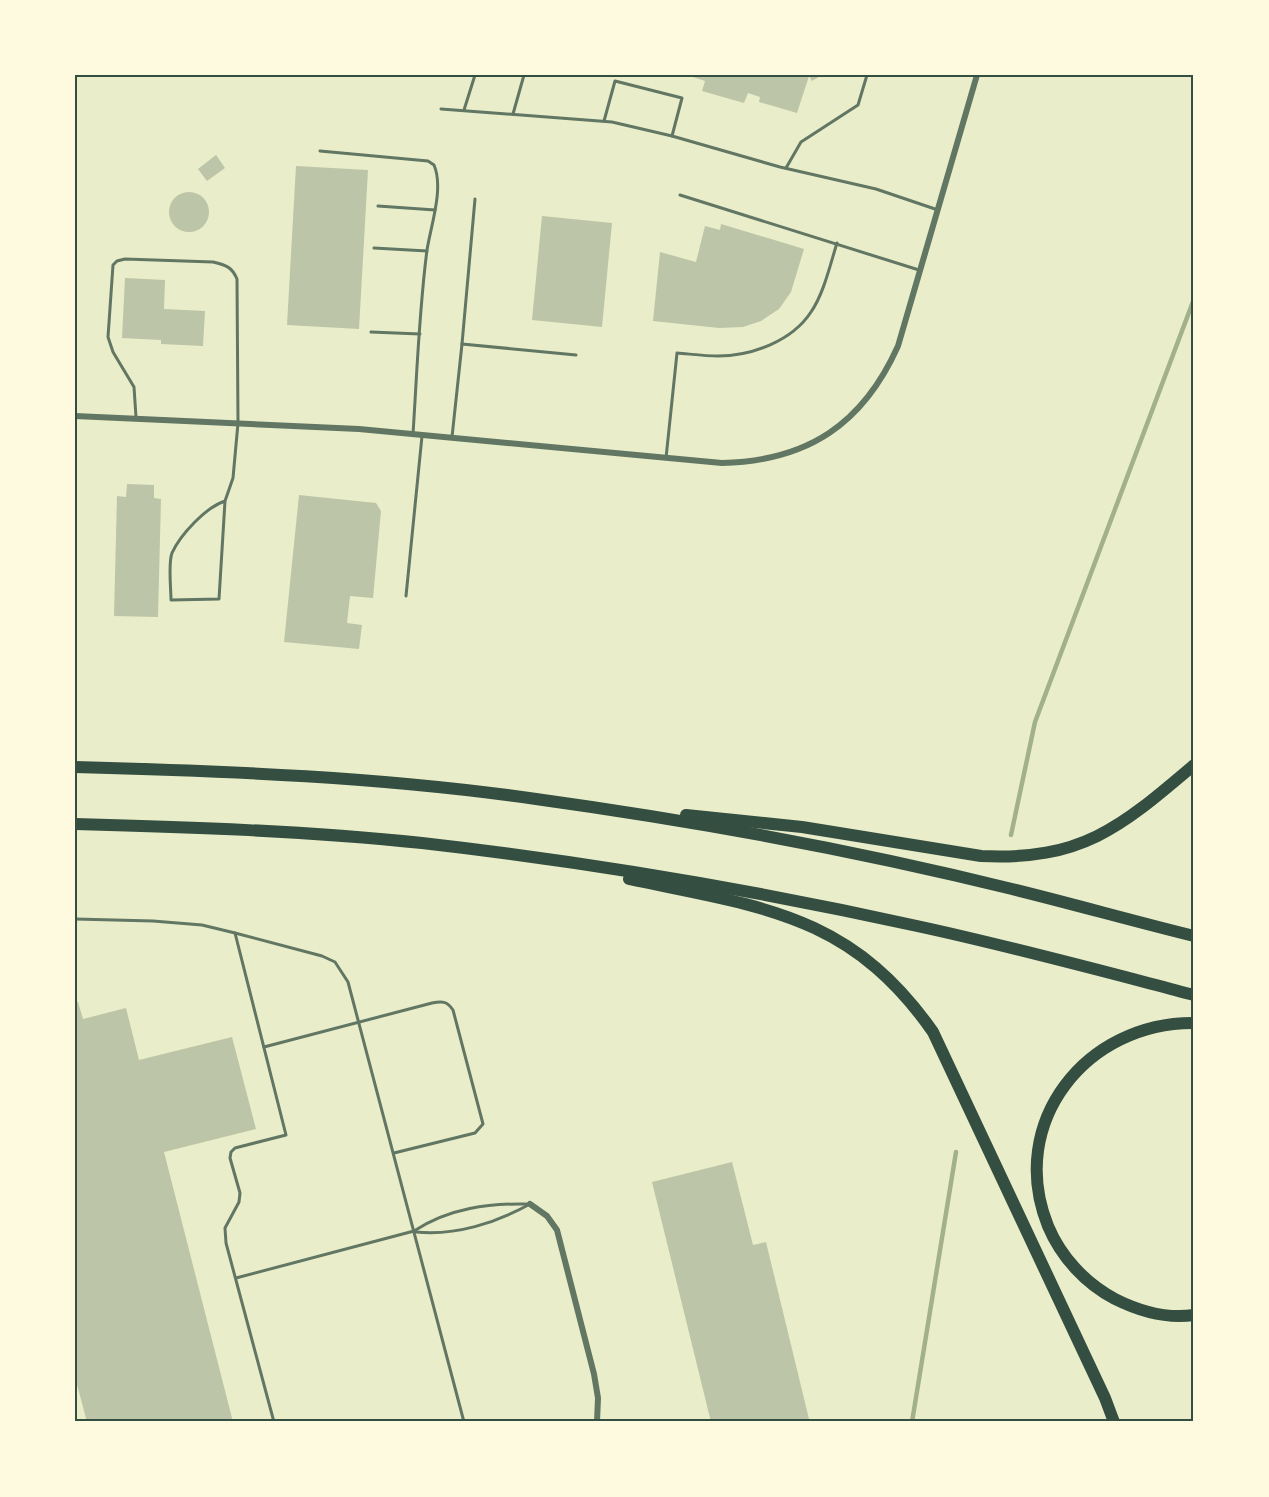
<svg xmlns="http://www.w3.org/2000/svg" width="1269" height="1497" viewBox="0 0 1269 1497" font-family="'Space Grotesk',sans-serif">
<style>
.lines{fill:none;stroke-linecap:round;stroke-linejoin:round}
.stream{stroke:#a3b18a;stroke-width:4.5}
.building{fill:#bcc5a7}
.service{stroke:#617663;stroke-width:3}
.minor{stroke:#617663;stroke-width:6}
.motorway{stroke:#344e41;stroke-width:12}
.neatline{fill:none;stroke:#344e41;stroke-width:2}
</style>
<rect width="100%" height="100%" fill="#e9edc9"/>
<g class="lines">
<g class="stream">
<polyline points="1011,835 1035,722 1194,299"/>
<polyline points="912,1422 956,1152"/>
</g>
</g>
<g class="building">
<polygon points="687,75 822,75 812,81 809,76 797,113 759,102 760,97 748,93 744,103 702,91 705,81"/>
<polygon points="216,155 225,168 207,181 198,169"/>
<polygon points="296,166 368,170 359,329 287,325"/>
<circle cx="189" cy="212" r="20"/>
<polygon points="542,216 612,223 602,327 532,320"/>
<polygon points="721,224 804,249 791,292 779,309 761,321 743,327 719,328 653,321 660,252 696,262 705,226 720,230"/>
<polygon points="125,278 165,280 164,309 205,311 203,346 161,344 161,340 122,338"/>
<polygon points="127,484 154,485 154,498 161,499 158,617 114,616 117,496 126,497"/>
<polygon points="299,495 376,503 381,511 373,598 350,596 347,623 362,625 359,649 284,642"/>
<polygon points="78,1002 83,1019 126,1008 139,1060 232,1037 256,1129 164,1152 233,1422 87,1422 75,1377 75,1003"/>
<polygon points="732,1162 753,1245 766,1242 809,1419 814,1422 711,1422 652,1182"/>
</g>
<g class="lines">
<g class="service">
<polyline points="441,109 612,122 672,136 780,167 876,189 938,210"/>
<polyline points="464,110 475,75"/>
<polyline points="513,114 524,75"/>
<polyline points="604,121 615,81 682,98 672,136"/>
<path d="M320 151 428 161 434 165C444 188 431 225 427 250 419 311 417 373 413 434"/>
<polyline points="786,168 801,142 858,105 867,75"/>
<polyline points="680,195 919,270"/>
<polyline points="378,206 435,210"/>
<polyline points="374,248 427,251"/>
<polyline points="371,332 420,334"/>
<polyline points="462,344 475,199"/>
<path d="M136 417 134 387 113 352 108 337 113 265 117 261 125 259 213 262C226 265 232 267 237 279L238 423 233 478 225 501 219 599 171 600C171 589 168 563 172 553 180 535 206 507 225 501"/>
<polyline points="452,437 462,344 576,355"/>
<path d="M666 458 677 353C690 354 705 356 718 356 752 356 792 341 811 312 824 293 830 265 837 243"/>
<polyline points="406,596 422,436"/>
<polyline points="75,919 153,921 202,925 235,933 322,956 335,962 348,982 464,1422"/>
<polyline points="235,933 286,1135 235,1148 231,1152 230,1158 240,1193 239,1202 225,1228 226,1243 274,1422"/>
<path d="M264 1047 432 1003C442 1001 447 1001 453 1010L483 1124 475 1133 394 1153"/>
<path d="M416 1232C455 1236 496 1223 530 1204"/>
<path d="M236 1278 414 1231C449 1208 489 1203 530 1204"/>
</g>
<g class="minor">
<path d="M75 416 359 429 722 463C808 461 863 424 898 346L977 75"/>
<polyline points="530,1204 547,1216 557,1230 594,1374 598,1398 597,1422"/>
</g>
<g class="motorway">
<path d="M75 767C229 771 383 777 536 799 695 821 855 850 1012 889 1073 904 1133 921 1194 936"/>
<path d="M686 815 802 827 981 856C1082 861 1121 827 1194 765"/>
<path d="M75 824C191 827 307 831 422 843 589 862 754 890 917 926 1010 946 1102 971 1194 995"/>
<path d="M629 879C760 907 850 913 933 1032L1105 1398 1114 1422"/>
<path d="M1194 1023C1087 1022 1006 1122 1048 1226 1061 1257 1085 1283 1115 1299 1139 1311 1167 1319 1194 1315"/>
</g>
</g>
<rect width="1269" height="1497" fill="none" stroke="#fefae0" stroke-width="153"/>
<rect x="76" y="76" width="1116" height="1344" class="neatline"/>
</svg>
